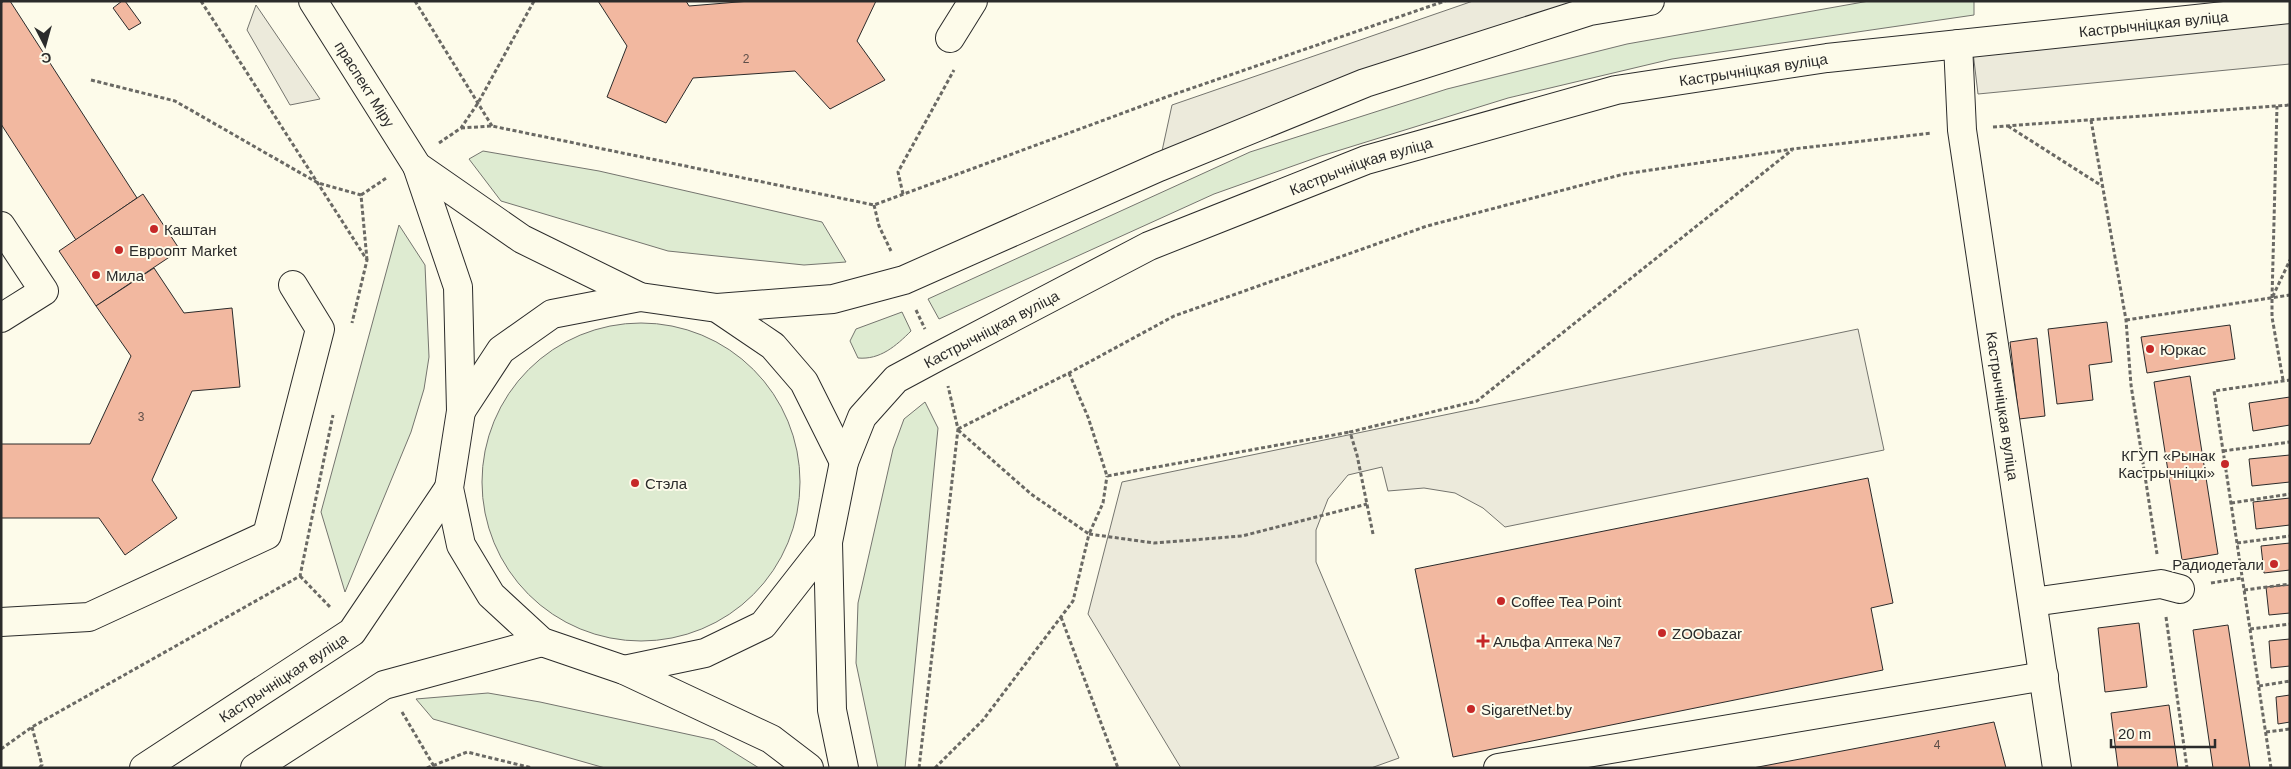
<svg xmlns="http://www.w3.org/2000/svg" width="2291" height="769" viewBox="0 0 2291 769" font-family="Arial,sans-serif">
<style>
.green{fill:#deebd1;stroke:#74746e}
.parking{fill:#eceadb;stroke:#74746e}
.building{fill:#f2b8a0;stroke:#2b2b2b}
.lines{fill:none;stroke-linecap:round;stroke-linejoin:round}
.minor-casing{stroke:#2b2b2b;stroke-width:30}
.major-casing{stroke:#2b2b2b;stroke-width:30}
.path{stroke:#6a6964;stroke-width:3;stroke-dasharray:4 2.5;stroke-linecap:butt}
.minor{stroke:#fdfbea;stroke-width:28}
.major{stroke:#fdfbea;stroke-width:28}
.poi-dot{fill:#c62828;stroke:#fdfbea;stroke-width:2}
.labels{text-anchor:middle;dominant-baseline:central;stroke-width:4;stroke-linejoin:round;paint-order:stroke}
.number-label{font-size:12px;fill:#5d4e48}
.street-label{font-size:15px;fill:#2b2b2b;stroke:#fdfbea}
.poi-label{font-size:15px;fill:#2b2b2b;stroke:#fdfbea;text-anchor:start}
</style>
<rect width="100%" height="100%" fill="#fdfbea"/>
<g class="green">
<polygon points="1869,1 1974,1 1974,15 1672,59 1508,98 1321,156 1214,194 939,319 928,299 1250,152 1447,89 1627,44"/>
<polygon points="483,151 599,171 822,222 846,262 804,265 668,251 501,201 469,159"/>
<polygon points="399,225 425,265 429,357 424,389 411,432 345,592 321,512"/>
<path d="M902 312 911 331C896 346 880 360 858 358L850 341 856 329Z"/>
<circle cx="641" cy="482" r="159"/>
<polygon points="925,402 938,428 905,768 878,768 856,663 858,603 893,449 904,419"/>
<polygon points="488,693 540,702 714,740 759,768 605,768 433,719 416,699"/>
</g>
<g class="parking">
<polygon points="1473,1 1600,1 1162,151 1172,105"/>
<polygon points="256,5 320,99 290,105 247,30"/>
<polygon points="2290,22 2290,64 1978,94 1973,52"/>
<polygon points="1858,329 1884,450 1505,527 1483,508 1455,493 1424,488 1388,491 1382,467 1348,475 1328,499 1316,530 1316,562 1399,758 1371,768 1181,768 1088,614 1122,482"/>
</g>
<g class="building">
<polygon points="4,1 10,1 137,198 76,240 1,124 1,3"/>
<polygon points="122,1 125,1 141,23 129,30 113,8"/>
<polygon points="598,1 686,1 689,6 750,1 876,1 857,41 885,80 830,109 795,71 693,78 666,123 607,97 627,46"/>
<polygon points="143,194 180,250 96,306 59,251"/>
<polygon points="154,268 184,313 232,308 240,387 192,391 152,480 177,518 125,555 99,518 1,518 1,444 90,444 131,356 96,306"/>
<polygon points="2107,322 2112,362 2089,365 2093,400 2057,404 2048,329"/>
<polygon points="2230,325 2235,359 2147,373 2141,337"/>
<polygon points="2037,338 2045,416 2019,419 2010,342"/>
<polygon points="2190,376 2218,554 2182,560 2154,382"/>
<polygon points="2290,397 2290,425 2253,431 2249,403"/>
<polygon points="2290,455 2290,482 2252,486 2249,459"/>
<polygon points="1868,478 1893,603 1871,608 1883,670 1453,757 1415,569"/>
<polygon points="2290,498 2290,525 2256,529 2253,502"/>
<polygon points="2290,543 2290,570 2264,573 2261,546"/>
<polygon points="2290,585 2290,613 2269,615 2266,587"/>
<polygon points="2139,623 2147,687 2105,692 2098,628"/>
<polygon points="2228,625 2250,768 2213,768 2193,630"/>
<polygon points="2290,639 2290,666 2271,668 2269,641"/>
<polygon points="2290,695 2290,722 2278,724 2276,697"/>
<polygon points="2169,705 2178,768 2118,768 2111,713"/>
<polygon points="1994,722 2006,768 1753,768"/>
</g>
<g class="lines">
<defs>
<g id="minor">
<polyline points="950,38 973,1"/>
<path id="s1" d="M1958 44 1962 130 2057 768"/>
<polyline points="1,226 44,291 1,318"/>
<polyline points="2033,602 2161,584 2180,589"/>
<polyline points="1,622 89,617 267,535 320,329 293,285"/>
<polyline points="1498,768 2044,676"/>
</g>
<g id="major">
<path id="s2" d="M313 1 417 166 522 239 640 297 717 308 773 346 804 382 844 462"/>
<polyline points="417,166 458,287 461,411 449,488 461,545 491,595 542,642 624,670 771,739 809,768"/>
<polyline points="717,308 833,299 904,280 1159,167 1365,83 1590,11 1650,1"/>
<polyline points="461,411 501,350 552,314 640,297"/>
<polyline points="624,670 705,653 763,625 828,542"/>
<path id="s3" d="M144 768 352 632 449 488"/>
<polyline points="255,768 384,685 542,642"/>
<path id="s4" d="M844 768 832 710 828 542 844 462 862 417 896 379 937 357 1149 246 1366 160 1616 90 1827 58 2290 9"/>
</g>
</defs>
<use href="#minor" class="minor-casing"/>
<use href="#major" class="major-casing"/>
<g class="path">
<polyline points="201,1 367,260 352,323"/>
<polyline points="415,1 492,126"/>
<polyline points="91,80 175,101 318,183 361,195 367,260"/>
<polyline points="2091,120 2126,320 2131,385 2157,554"/>
<polyline points="2008,126 2102,186"/>
<polyline points="1993,127 2290,105"/>
<polyline points="461,128 492,126 874,205 1169,96 1445,1"/>
<polyline points="439,143 461,128 478,103 534,1"/>
<polyline points="903,194 898,172 954,70"/>
<polyline points="361,195 388,177"/>
<polyline points="874,205 879,226 891,251"/>
<polyline points="2272,298 2277,106"/>
<polyline points="916,310 925,329"/>
<polyline points="2126,320 2290,295"/>
<polyline points="1069,373 1088,417 1107,476 1350,432"/>
<polyline points="2283,380 2272,317 2272,298 2290,260"/>
<polyline points="958,429 1069,373 1174,316 1427,226 1624,174 1793,149 1932,133"/>
<polyline points="958,430 1031,494 1089,534 1103,503 1107,476"/>
<polyline points="2223,451 2290,442"/>
<polyline points="2231,503 2290,494"/>
<polyline points="1373,534 1357,455 1350,432 1477,401 1792,150"/>
<polyline points="2237,543 2290,536"/>
<polyline points="300,576 331,608"/>
<polyline points="2211,583 2242,578"/>
<polyline points="2244,590 2290,584"/>
<polyline points="1061,617 1118,768"/>
<polyline points="2166,617 2187,768"/>
<polyline points="2250,629 2290,624"/>
<polyline points="2259,686 2290,681"/>
<polyline points="402,712 435,768"/>
<polyline points="32,727 42,765 39,768"/>
<polyline points="2266,732 2290,729"/>
<polyline points="1,749 32,727 300,576 333,415"/>
<polyline points="427,768 467,752 532,768"/>
<polyline points="919,768 958,429 948,386"/>
<polyline points="935,768 983,720 1073,601 1089,534 1154,543 1242,536 1367,504"/>
<polyline points="2271,768 2214,391 2290,380"/>
</g>
<use href="#minor" class="minor"/>
<use href="#major" class="major"/>
</g>
<g class="poi-dot">
<circle cx="154" cy="229" r="5"/>
<circle cx="119" cy="250" r="5"/>
<circle cx="96" cy="275" r="5"/>
<circle cx="2150" cy="349" r="5"/>
<circle cx="2225" cy="464" r="5"/>
<circle cx="635" cy="483" r="5"/>
<circle cx="2274" cy="564" r="5"/>
<circle cx="1501" cy="601" r="5"/>
<circle cx="1662" cy="633" r="5"/>
<path d="M1480.5 633.5h5v5h5v5h-5v5h-5v-5h-5v-5h5z"/>
<circle cx="1471" cy="709" r="5"/>
</g>
<g class="labels">
<g class="number-label">
<text x="746" y="59">2</text>
<text x="141" y="417">3</text>
<text x="1937" y="745">4</text>
</g>
<g class="street-label">
<text stroke="none"><textPath href="#s4" startOffset="1729">Кастрычніцкая вуліца</textPath></text>
<text stroke="none"><textPath href="#s4" startOffset="1326">Кастрычніцкая вуліца</textPath></text>
<text stroke="none"><textPath href="#s2" startOffset="98">праспект Міру</textPath></text>
<text stroke="none"><textPath href="#s4" startOffset="921">Кастрычніцкая вуліца</textPath></text>
<text stroke="none"><textPath href="#s4" startOffset="516">Кастрычніцкая вуліца</textPath></text>
<text stroke="none"><textPath href="#s1" startOffset="365">Кастрычніцкая вуліца</textPath></text>
<text stroke="none"><textPath href="#s3" startOffset="166">Кастрычніцкая вуліца</textPath></text>
</g>
<g class="poi-label">
<text x="164" y="229">Каштан</text>
<text x="129" y="250">Евроопт Market</text>
<text x="106" y="275">Мила</text>
<text x="2160" y="349">Юркас</text>
<text x="2215" y="455" text-anchor="end">КГУП «Рынак<tspan x="2215" dy="17">Кастрычніцкі»</tspan></text>
<text x="645" y="483">Стэла</text>
<text x="2264" y="564" text-anchor="end">Радиодетали</text>
<text x="1511" y="601">Coffee Tea Point</text>
<text x="1672" y="633">ZOObazar</text>
<text x="1493" y="641">Альфа Аптека №7</text>
<text x="1481" y="709">SigaretNet.by</text>
</g>
</g>
<rect width="2291" height="769" fill="none" stroke="#2b2b2b" stroke-width="5"/>
<g transform="translate(45 45) rotate(174)" stroke="#fdfbea" stroke-width="4" paint-order="stroke">
<path d="M0-4L9 19L0 12L-9 19Z" fill="#2b2b2b"/>
<text y="-8" font-size="14" font-weight="bold" text-anchor="middle" fill="#2b2b2b">С</text>
</g>
<path d="M2111 739v8h104v-8" fill="none" stroke="#2b2b2b" stroke-width="2.5"/>
<text x="2118" y="739" font-size="15" fill="#2b2b2b" stroke="#fdfbea" stroke-width="4" paint-order="stroke">20 m</text>
</svg>
